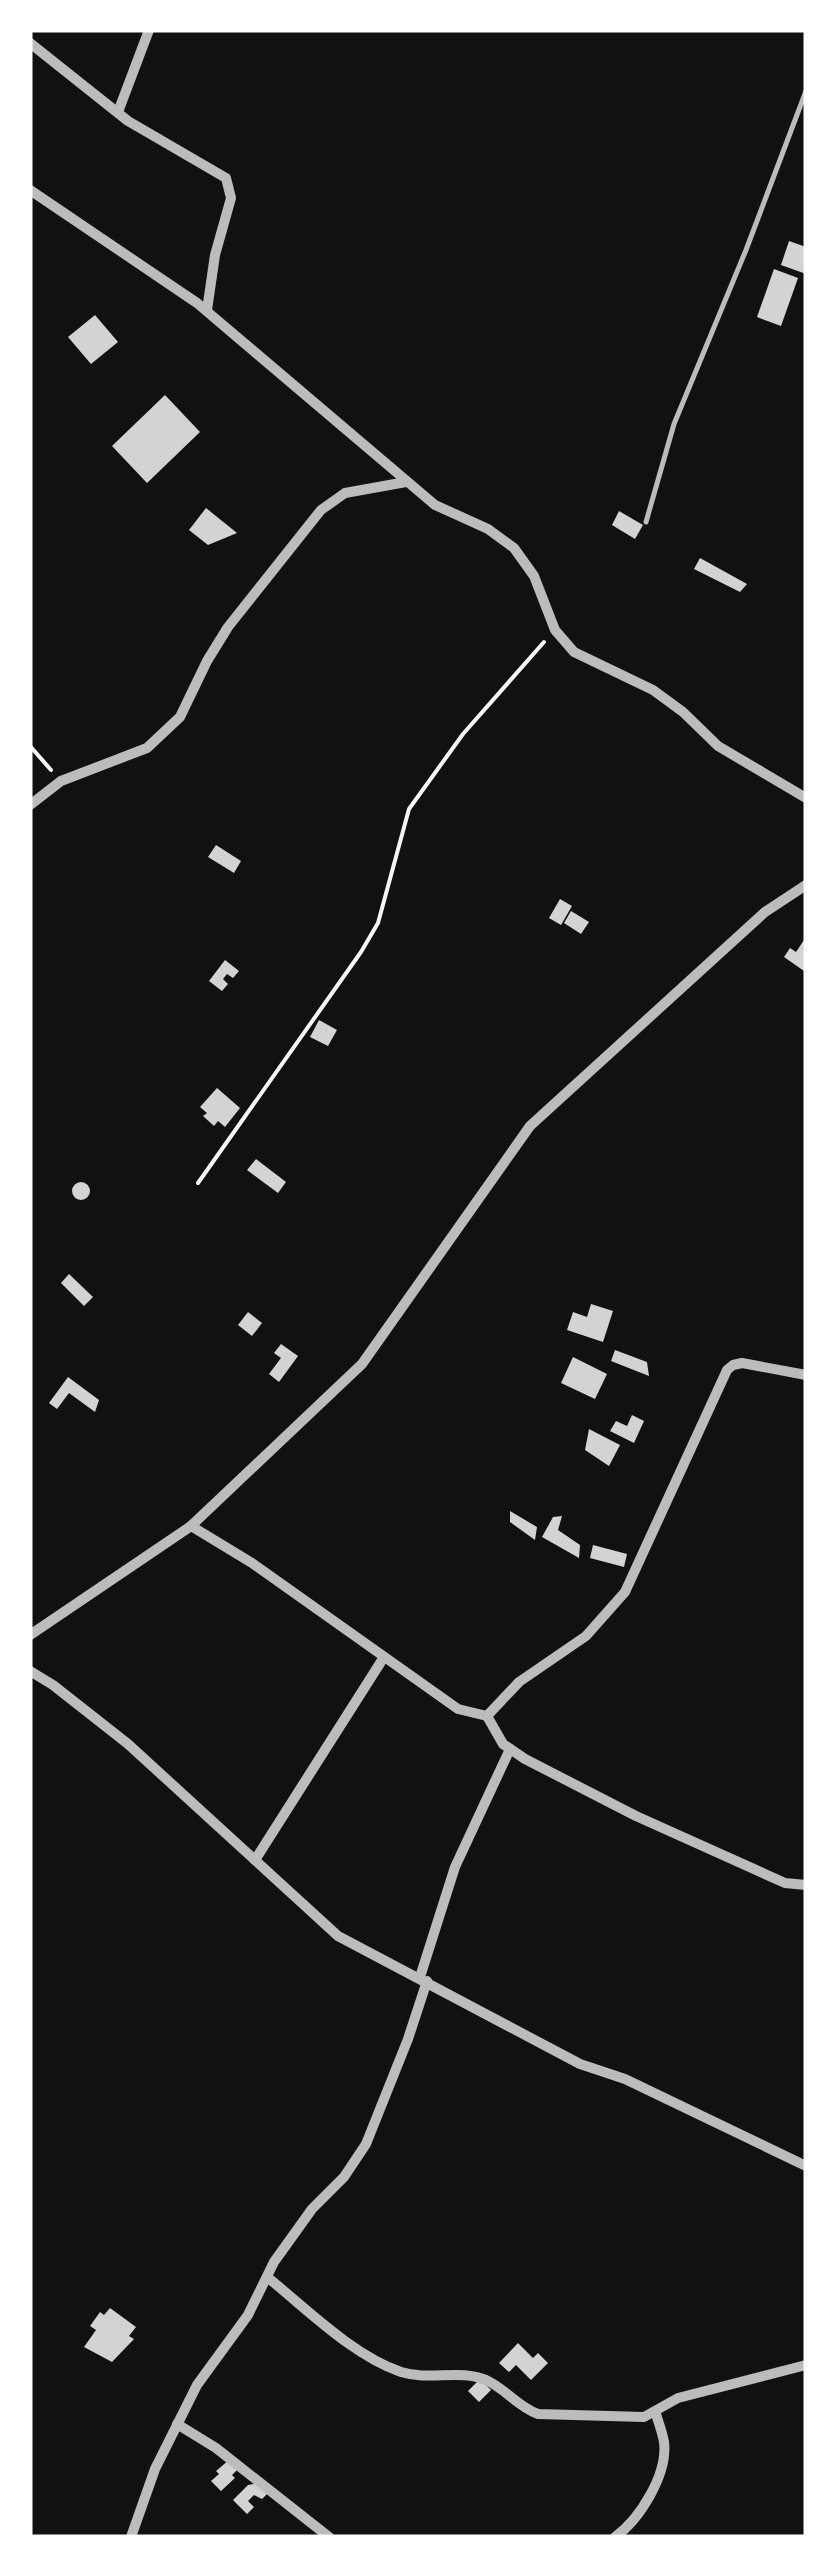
<svg xmlns="http://www.w3.org/2000/svg" width="836" height="2567" viewBox="0 0 836 2567" font-family="Ubuntu,sans-serif">
<style>
.building{fill:#d3d3d3}
.lines{fill:none;stroke-linecap:round;stroke-linejoin:round}
.path{stroke:#f5f5f5;stroke-width:4}
.service{stroke:#bcbcbc;stroke-width:5}
.minor{stroke:#bcbcbc;stroke-width:10}
</style>
<rect width="100%" height="100%" fill="#111"/>
<g class="building">
<polygon points="789,241 806,247 806,274 781,265"/>
<polygon points="774,269 798,278 781,326 757,317"/>
<polygon points="95,315 118,342 91,364 68,337"/>
<polygon points="165,395 200,432 147,483 112,446"/>
<polygon points="206,508 237,533 208,545 189,530"/>
<polygon points="619,511 643,525 635,539 612,525"/>
<polygon points="700,558 747,584 740,592 694,569"/>
<polygon points="216,845 241,861 234,873 208,857"/>
<polygon points="560,899 572,906 561,925 549,918"/>
<polygon points="571,911 589,922 581,934 564,923"/>
<polygon points="806,937 806,968 804,971 784,957 790,948 796,952"/>
<polygon points="225,960 239,971 233,978 227,974 223,979 228,984 222,991 209,981"/>
<polygon points="319,1020 337,1030 328,1046 310,1037"/>
<polygon points="217,1088 240,1108 225,1127 218,1121 214,1126 203,1116 207,1113 200,1107"/>
<polygon points="256,1159 286,1182 278,1193 247,1170"/>
<circle cx="81" cy="1191" r="9"/>
<polygon points="69,1274 93,1297 84,1306 61,1283"/>
<polygon points="591,1304 613,1311 603,1342 567,1330 573,1312 587,1317"/>
<polygon points="248,1312 262,1323 252,1336 238,1325"/>
<polygon points="281,1344 298,1356 279,1382 269,1374 281,1358 274,1353"/>
<polygon points="615,1350 647,1362 649,1376 611,1361"/>
<polygon points="573,1357 607,1374 595,1399 561,1383"/>
<polygon points="68,1377 99,1400 95,1412 69,1393 57,1409 49,1403"/>
<polygon points="632,1415 644,1421 634,1443 610,1431 616,1421 627,1426"/>
<polygon points="589,1429 620,1445 609,1466 585,1450"/>
<polygon points="510,1511 537,1527 535,1540 510,1522"/>
<polygon points="562,1516 558,1530 580,1545 579,1558 542,1537 553,1517"/>
<polygon points="593,1545 627,1554 624,1567 590,1558"/>
<polygon points="110,2308 136,2327 129,2336 134,2339 112,2362 84,2347 96,2330 90,2326 100,2312 104,2315"/>
<polygon points="518,2343 533,2358 538,2353 548,2363 531,2380 516,2365 509,2372 499,2363"/>
<polygon points="480,2379 491,2390 479,2402 468,2391"/>
<polygon points="229,2460 238,2469 232,2475 235,2478 221,2491 211,2481 219,2474 216,2471"/>
<polygon points="258,2483 269,2492 262,2499 254,2495 248,2501 254,2507 247,2514 233,2500 248,2485"/>
</g>
<g class="lines">
<g class="path">
<polyline points="30,746 51,770"/>
<polyline points="198,1183 361,952 378,923 409,809 463,734 544,642"/>
</g>
<polyline class="service" points="646,522 674,424 746,250 806,91"/>
<g class="minor">
<polyline points="30,43 128,121 226,178 231,198 215,255 207,310"/>
<polyline points="118,112 149,30"/>
<polyline points="30,190 197,303 435,505 488,529 514,548 534,576 555,630 574,652 653,690 683,712 718,746 806,798"/>
<polyline points="30,805 61,781 147,748 180,717 207,661 228,627 321,510 345,493 406,482"/>
<polyline points="191,1526 252,1563 458,1709 487,1716 519,1682 586,1636 625,1592 727,1370 733,1365 742,1363 806,1375"/>
<polyline points="30,1635 191,1526 362,1364 530,1126 765,912 806,885"/>
<polyline points="30,1671 53,1685 128,1744 338,1936 580,2064 625,2079 806,2166"/>
<polyline points="487,1716 503,1744 525,1759 636,1816 785,1883 806,1885"/>
<polyline points="255,1860 384,1657"/>
<polyline points="420,1977 455,1867 510,1749"/>
<path d="M267 2277C307 2309 352 2355 401 2372 430 2381 459 2369 486 2380 506 2389 518 2407 538 2414L644 2417 678 2398 806 2365"/>
<polyline points="177,2424 216,2448 329,2537"/>
<polyline points="131,2537 155,2469 197,2385 248,2315 274,2262 312,2209 344,2177 366,2144 408,2039 427,1981"/>
<path d="M615 2537C640 2519 668 2474 664 2442 662 2431 658 2421 655 2411"/>
</g>
</g>
<rect width="836" height="2567" fill="none" stroke="#ffffff" stroke-width="65"/>
</svg>
